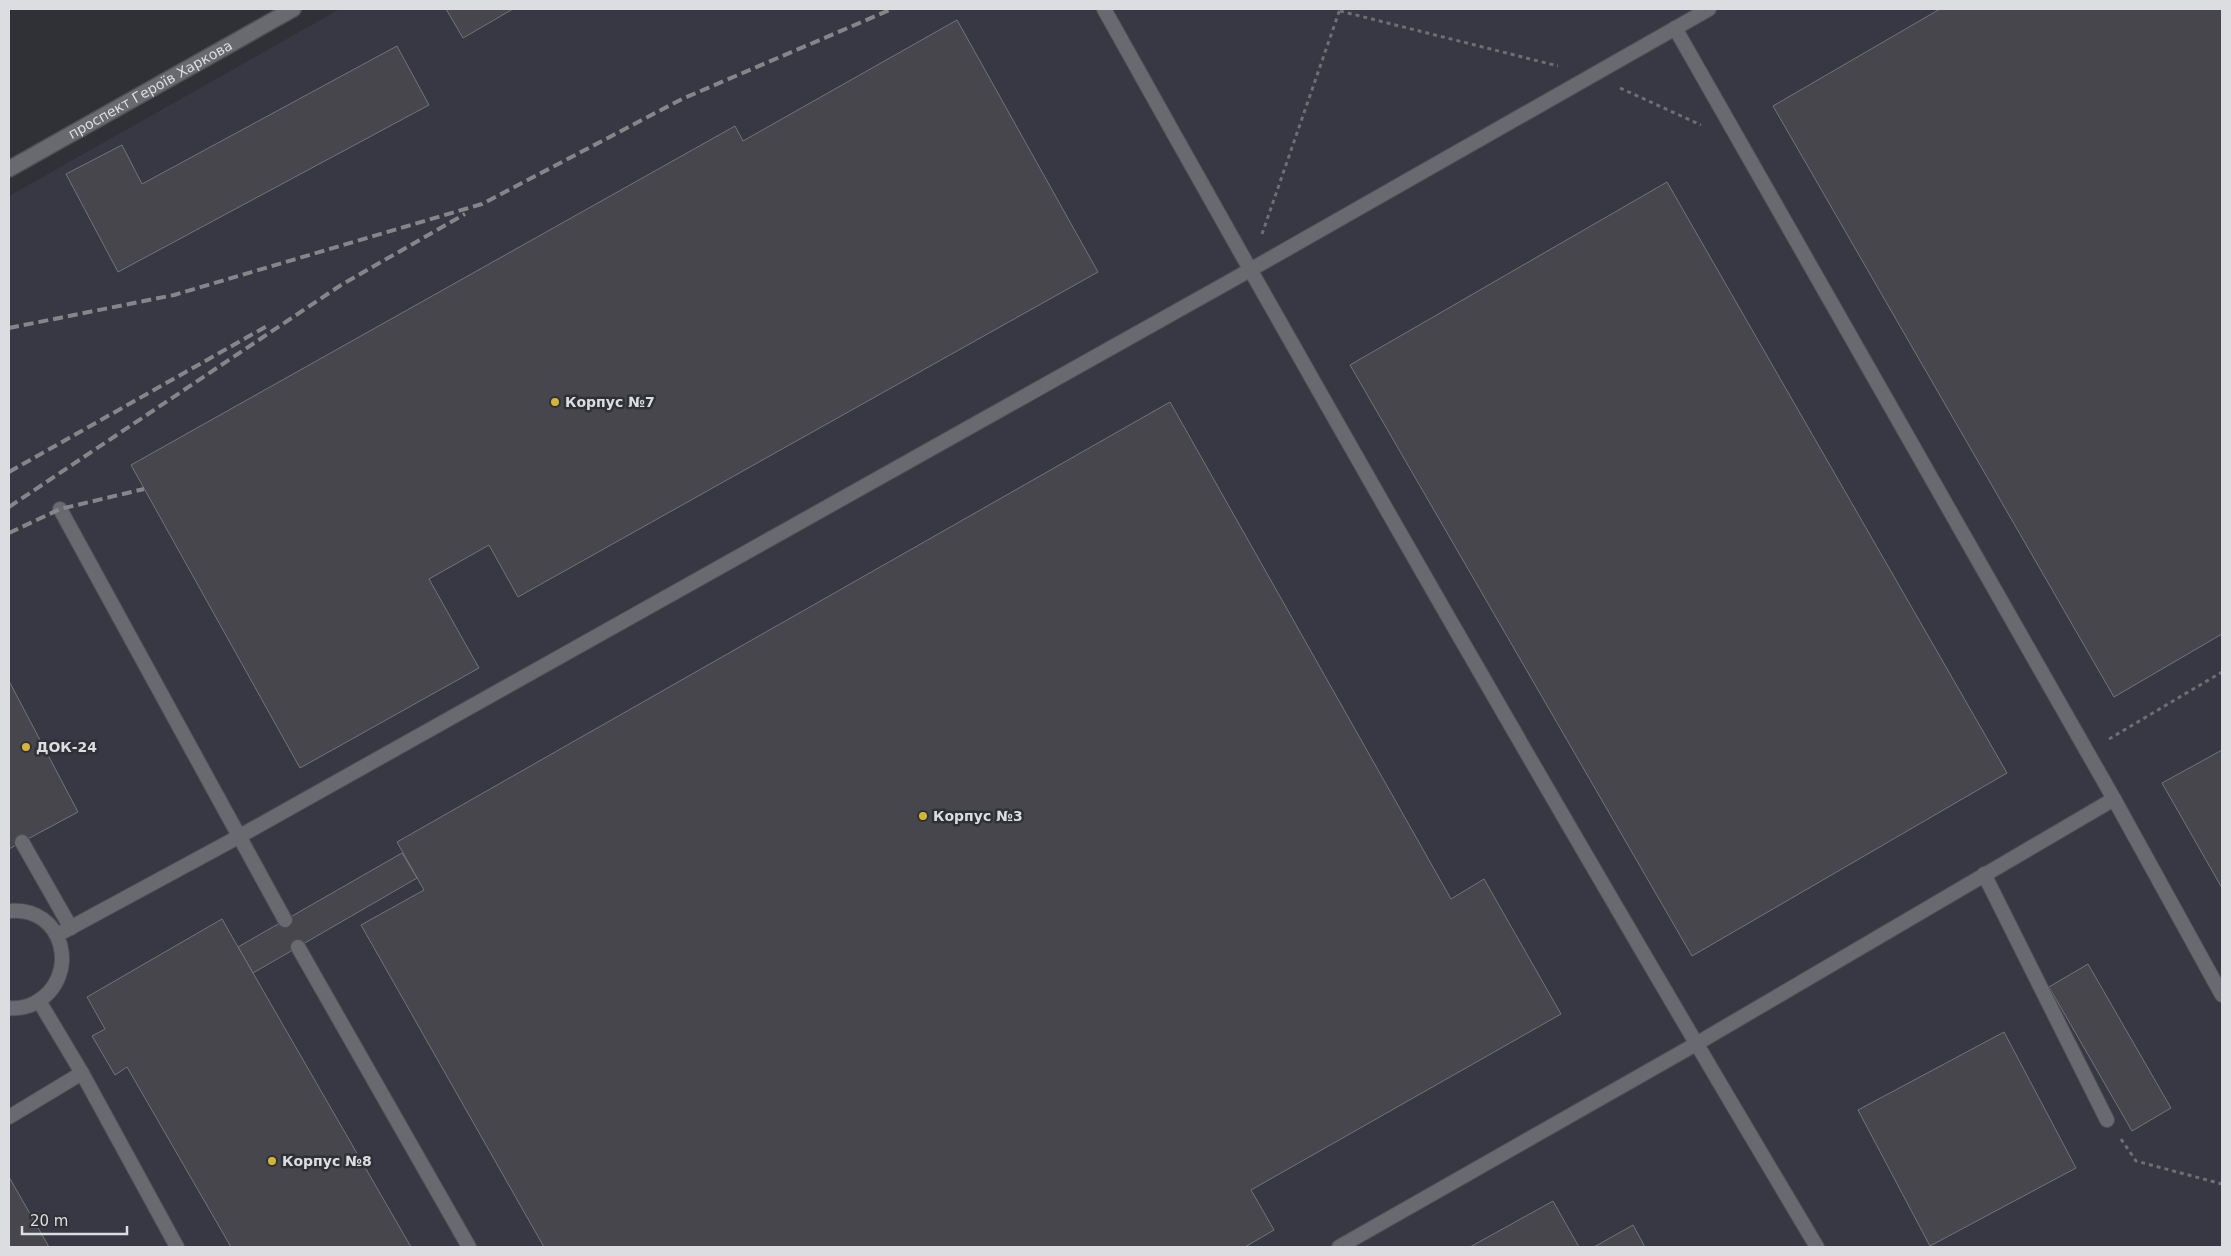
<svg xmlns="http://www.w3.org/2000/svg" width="2231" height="1256" viewBox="0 0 2231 1256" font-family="'DejaVu Sans',sans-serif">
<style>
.built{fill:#373843}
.building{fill:#46464c;stroke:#73747a}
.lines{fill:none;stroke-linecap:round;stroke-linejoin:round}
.service-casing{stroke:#4f5054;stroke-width:16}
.tertiary-casing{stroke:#4f5054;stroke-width:18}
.path{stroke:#6e6f74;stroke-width:3;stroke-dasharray:4 4;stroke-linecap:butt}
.service{stroke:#696a70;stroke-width:14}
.tertiary{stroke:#696a70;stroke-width:15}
.rail{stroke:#85868a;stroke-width:4;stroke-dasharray:10 5;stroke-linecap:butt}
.poi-dot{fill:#d3b635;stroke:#303136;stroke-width:2}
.labels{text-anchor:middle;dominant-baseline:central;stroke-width:5;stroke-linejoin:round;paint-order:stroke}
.street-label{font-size:14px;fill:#dcdde0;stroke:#303136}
.poi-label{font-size:14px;font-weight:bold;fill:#dcdde0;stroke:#303136;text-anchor:start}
</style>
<rect width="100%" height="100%" fill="#303136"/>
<polygon class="built" points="340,9 2222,9 2222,1247 9,1247 9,196"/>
<g class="building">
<polygon points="446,9 513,9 463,38"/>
<polygon points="1940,9 2222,9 2222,634 2114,697 1773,106"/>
<polygon points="957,20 1098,272 518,597 489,545 429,579 479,668 300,768 131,465 735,126 743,141"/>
<polygon points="397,46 429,105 118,272 66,174 122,145 142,184"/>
<polygon points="1667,182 2007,773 1692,956 1350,365"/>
<polygon points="1170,402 1451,899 1484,879 1561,1014 1251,1190 1274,1230 1245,1247 544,1247 361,925 424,890 397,842"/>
<polygon points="9,681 78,812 9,849"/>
<polygon points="2222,750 2222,888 2162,783"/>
<polygon points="402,853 417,878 253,973 238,947"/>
<polygon points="222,919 238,947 411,1247 231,1247 127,1067 115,1075 92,1036 105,1029 87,997"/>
<polygon points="2088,964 2171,1108 2132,1131 2049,987"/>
<polygon points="2004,1032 2076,1168 1930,1246 1858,1110"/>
<polygon points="9,1177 49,1247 9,1247"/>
<polygon points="1553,1201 1579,1247 1470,1247"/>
<polygon points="1633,1225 1645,1247 1594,1247"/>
</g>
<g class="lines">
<defs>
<g id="service">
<path d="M1104 9C1336 425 1573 838 1817 1247"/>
<polyline points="1675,28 2114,799"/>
<polyline points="60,509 285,920"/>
<polyline points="22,842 71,928"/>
<polyline points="1984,874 2107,1120"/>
<path d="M9 911C64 905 82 977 35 1003 28 1007 17 1009 9 1008"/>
<polyline points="57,935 240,836 1250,270 1709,9"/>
<polyline points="298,947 469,1247"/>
<polyline points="39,1001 82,1073 177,1247"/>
<polyline points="9,1117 82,1073"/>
<polyline points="1339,1247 1696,1044 2114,799 2222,995"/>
</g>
<g id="tertiary">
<path id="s1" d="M9 169 293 9"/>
</g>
</defs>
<use href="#service" class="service-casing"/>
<use href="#tertiary" class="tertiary-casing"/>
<g class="path">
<polyline points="1340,11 1558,66"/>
<polyline points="1620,88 1701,125"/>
<polyline points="1262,234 1340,9"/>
<polyline points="2109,739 2222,672"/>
<polyline points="2121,1139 2136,1161 2222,1184"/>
</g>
<use href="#service" class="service"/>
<use href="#tertiary" class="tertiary"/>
<g class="rail">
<polyline points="9,328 174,295 482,204 682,99 892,9"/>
<polyline points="9,472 267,326"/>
<polyline points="9,507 341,285 465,214"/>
<polyline points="9,533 60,509 144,489"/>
</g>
</g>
<g class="poi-dot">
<circle cx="555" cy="402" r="5"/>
<circle cx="26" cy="747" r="5"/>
<circle cx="923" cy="816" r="5"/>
<circle cx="272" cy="1161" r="5"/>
</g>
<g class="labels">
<g class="street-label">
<text stroke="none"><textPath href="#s1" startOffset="162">проспект Героїв Харкова</textPath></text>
</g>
<g class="poi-label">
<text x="565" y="402">Корпус №7</text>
<text x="36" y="747">ДОК-24</text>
<text x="933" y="816">Корпус №3</text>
<text x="282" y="1161">Корпус №8</text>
</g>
</g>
<rect width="2231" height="1256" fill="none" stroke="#dcdde0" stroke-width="20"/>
<path d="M22 1226v8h105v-8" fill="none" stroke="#dcdde0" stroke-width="2.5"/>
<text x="30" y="1226" font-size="15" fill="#dcdde0" stroke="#303136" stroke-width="4" paint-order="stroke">20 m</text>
</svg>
